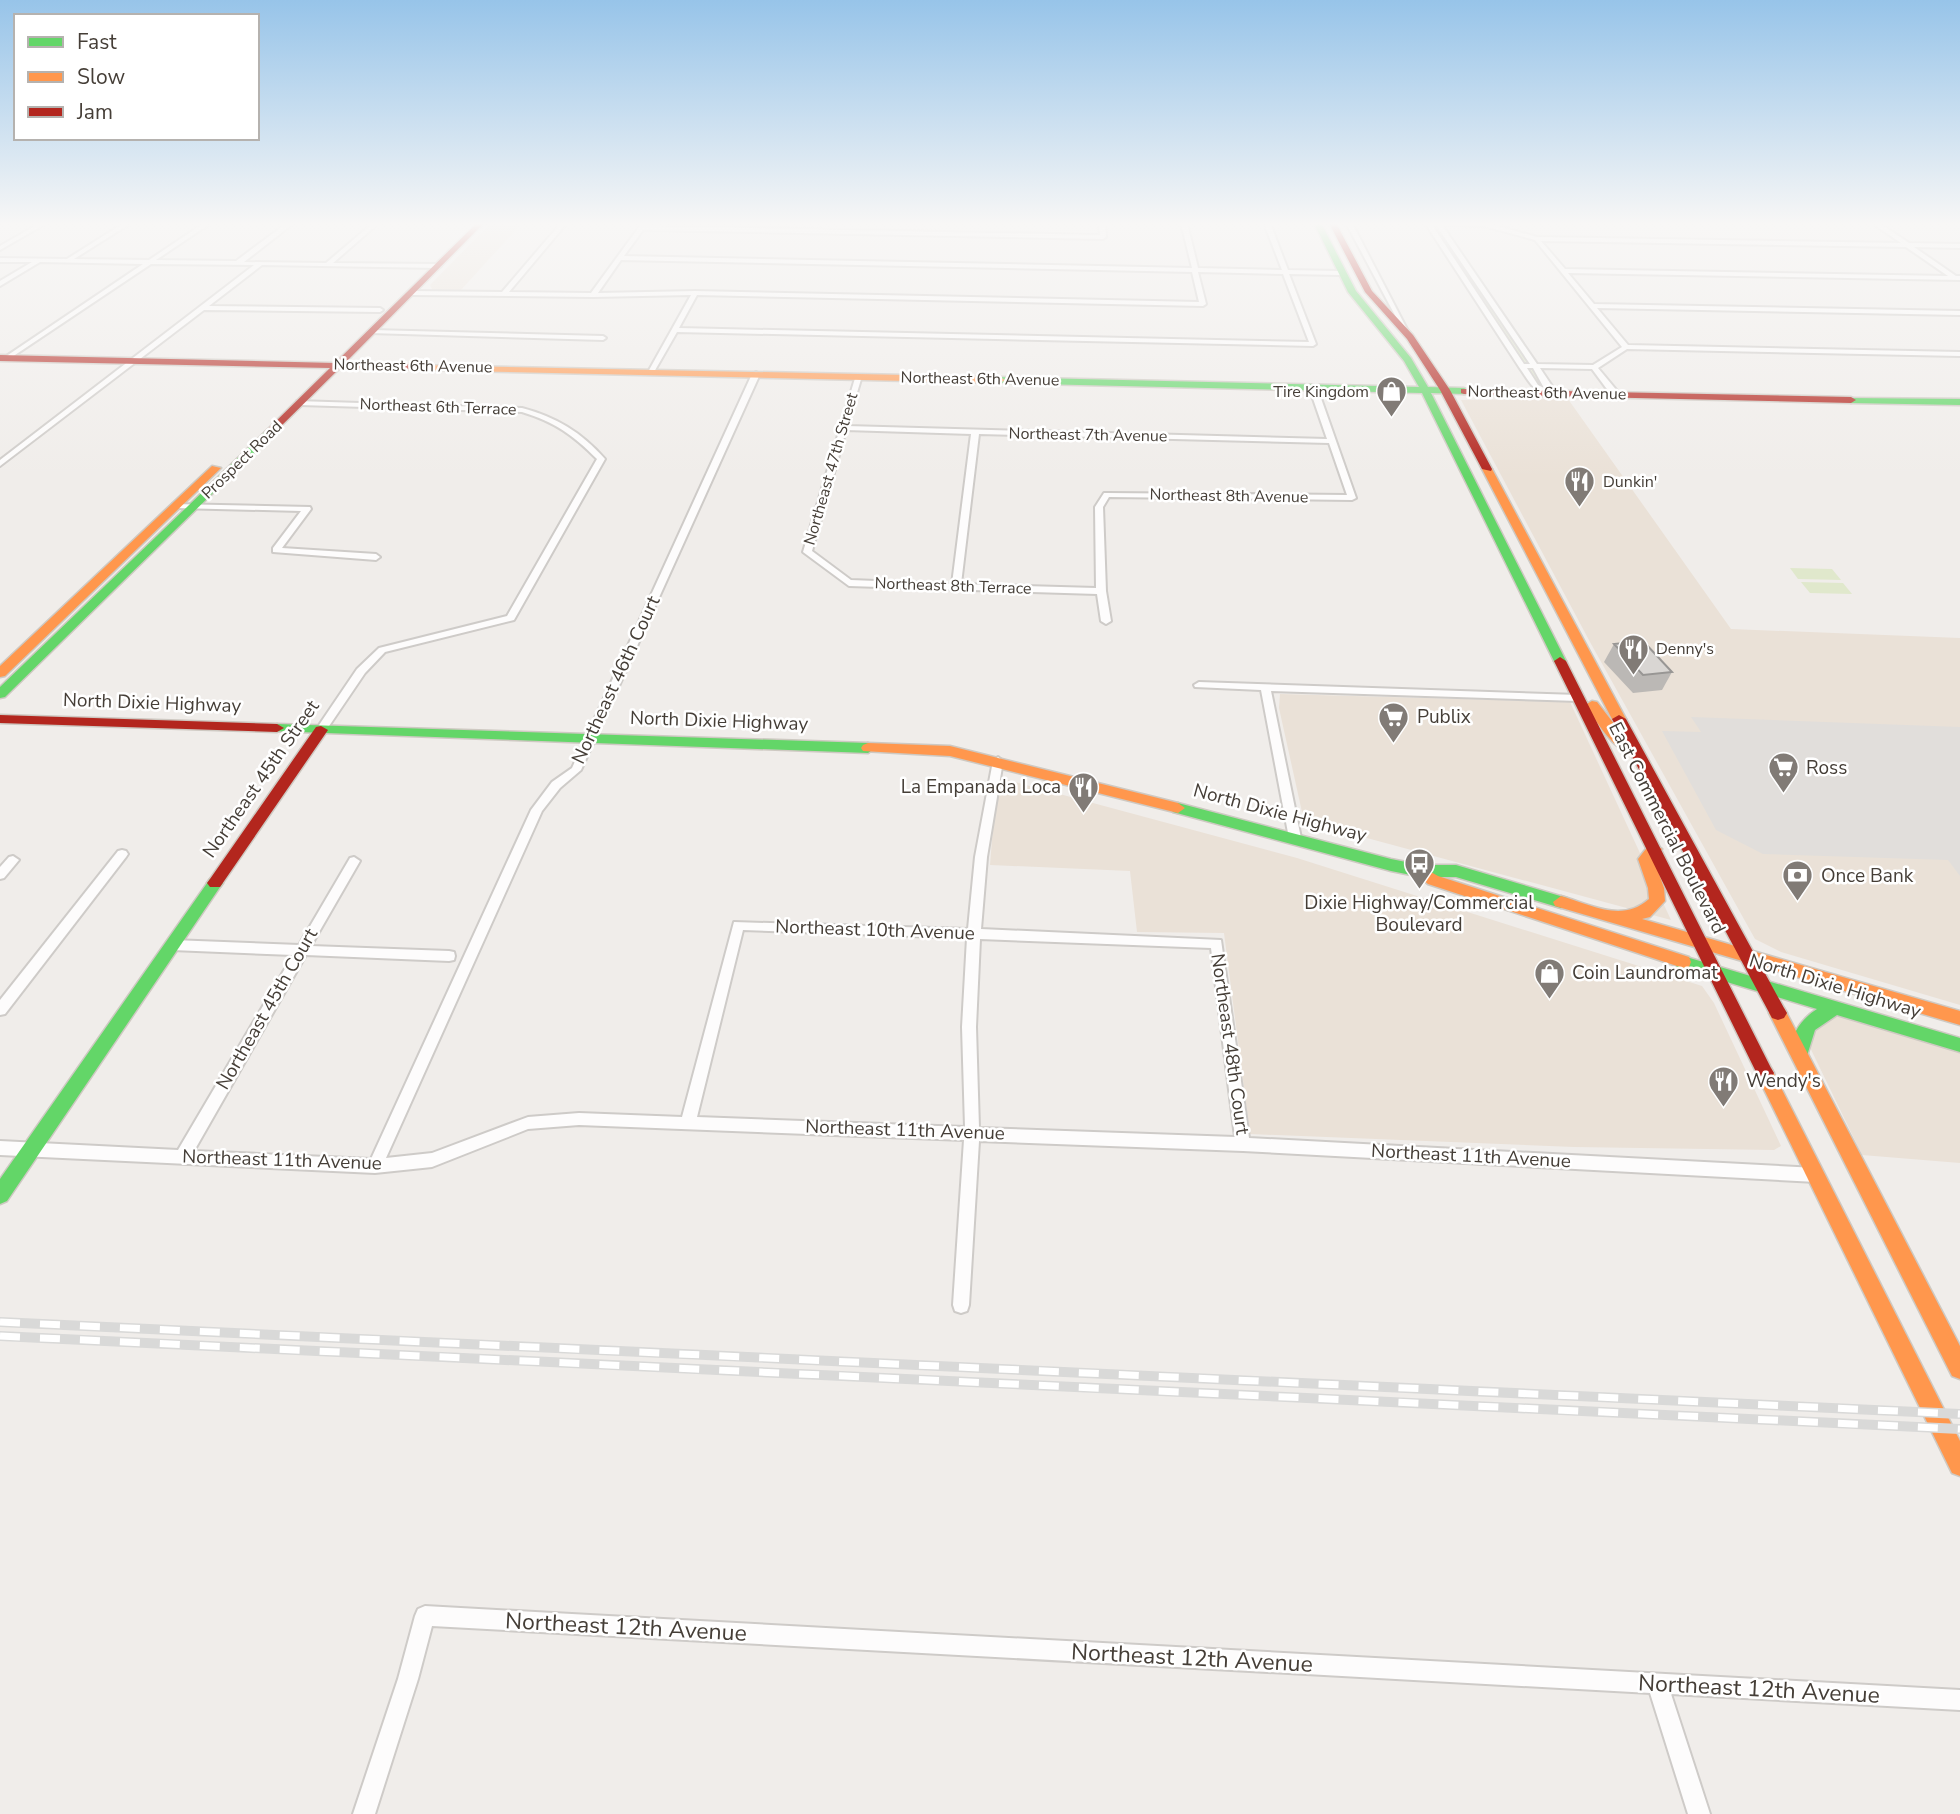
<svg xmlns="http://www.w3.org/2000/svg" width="1960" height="1814" viewBox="0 0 1960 1814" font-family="'Nunito Sans',sans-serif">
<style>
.commercial{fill:#eae1d7}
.green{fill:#e0e8cc}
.parking{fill:#e1dedb}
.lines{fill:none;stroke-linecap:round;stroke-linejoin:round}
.street-casing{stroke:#cecbc8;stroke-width:4}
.fast-casing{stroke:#cec9c2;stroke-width:3}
.slow-casing{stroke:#cec9c2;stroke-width:3}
.jam-casing{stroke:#cec9c2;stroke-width:3}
.street{fill:#fdfcfc;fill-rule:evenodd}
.fast{fill:#63d668;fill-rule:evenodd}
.slow{fill:#ff974d;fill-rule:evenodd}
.jam{fill:#b3261e;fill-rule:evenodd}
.rail-casing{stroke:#d9d9d8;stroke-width:10}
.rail{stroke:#fff;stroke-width:7;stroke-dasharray:20;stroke-linecap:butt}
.wall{fill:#bbb8b5}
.building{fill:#d9d6d3;stroke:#989694;stroke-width:2}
.labels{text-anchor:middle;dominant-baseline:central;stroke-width:5;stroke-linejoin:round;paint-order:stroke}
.far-street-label{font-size:16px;fill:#453e37;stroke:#fff}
.far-poi-label{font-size:16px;fill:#453e37;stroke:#fff;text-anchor:start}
.street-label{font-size:19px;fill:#453e37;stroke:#fff}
.poi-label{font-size:19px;fill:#453e37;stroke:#fff;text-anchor:start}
.near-street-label{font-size:23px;fill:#453e37;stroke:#fff}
</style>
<rect width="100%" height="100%" fill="#f0edea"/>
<g class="commercial">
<polygon points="491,223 522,223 460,291 433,291 430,285"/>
<polygon points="1568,399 1731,629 1960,638 1960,1005 1781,952 1755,939 1590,642 1461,400"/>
<polygon points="1280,694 1570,702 1671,920 1304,821 1279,708"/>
<polygon points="997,777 1297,858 1702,986 1714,1003 1781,1146 1774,1150 1574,1147 1250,1134 1224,933 1137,932 1130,871 990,865"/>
<polygon points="1832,1016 1854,1019 1960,1050 1960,1163 1862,1155 1803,1033"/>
</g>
<g class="green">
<polygon points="1429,223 1436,223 1544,385 1536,385"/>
<polygon points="1790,568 1832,569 1841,580 1798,579"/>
<polygon points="1801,582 1843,583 1852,594 1810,593"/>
</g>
<polygon class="parking" points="1691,717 1960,727 1960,876 1948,860 1763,854 1716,830 1662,731 1701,732"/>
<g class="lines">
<defs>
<g id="street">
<polygon points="40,223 47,223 0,250 0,246"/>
<polygon points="124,223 131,223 74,259 149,260 204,223 211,223 156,260 236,261 287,223 294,223 244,262 326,263 373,223 379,223 333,263 438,264 441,266 438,268 262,265 209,306 380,308 383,310 380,312 204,310 0,466 0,460 254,265 151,264 9,359 5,359 5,357 143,264 40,262 0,286 0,281 32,262 0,262 0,258 67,259"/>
<path d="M561 223H567L509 292 591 293 642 223H648L645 226 1100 235 1099 223H1105L1106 237 1103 239 643 230 624 256 1192 268 1181 223H1187L1198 268 1282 270 1264 223H1270L1288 270 1340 271 1343 273 1340 275 1289 274 1316 344 1313 346 677 332 654 372 651 374 648 372 691 295 593 297 411 295 408 293 411 291 502 292ZM621 260 1192 272 1199 302 695 291 598 293ZM1198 272 1283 274 1309 342 679 328 697 295 1203 306 1206 304Z"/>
<polygon points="1346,223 1352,223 1410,335 1405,334"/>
<path d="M1425 223H1487L1537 237 1901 243 1872 223H1879L1909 243 1960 244V248L1914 247 1956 276H1960V280L1568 273 1594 304 1960 311V315L1597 308 1628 345 1960 352V356L1627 349 1598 368 1618 392V396H1612L1592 369 1540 368 1552 386 1549 394C1532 392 1528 379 1519 367ZM1432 225H1436L1530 364H1524ZM1442 225 1484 226 1535 240 1622 347 1593 365 1537 364ZM1541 241 1906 247 1948 276 1565 269ZM1527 368H1533L1544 388 1538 385Z"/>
<polygon points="372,330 603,336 606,338 603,340 370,333 369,332"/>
<path d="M756 372 760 374 581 770 560 788 542 811 386 1158 432 1153 528 1117 579 1113 682 1117 734 922 968 929 975 857 993 761 998 757 1003 761 987 857 981 929 1221 940 1249 1138 1816 1168 1821 1170 1823 1175 1821 1180 1816 1182 1243 1151 979 1141 969 1305 967 1311 961 1313 955 1311 953 1305 964 1140 579 1125 528 1129 432 1167 375 1173 0 1155V1141L178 1150 293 955 172 950 168 948 166 945 168 942 172 940 299 945 350 858 354 857 360 861 311 946 449 951 454 952 455 956 454 960 449 961 306 955 194 1151 371 1159 531 810 552 782 572 768 752 374ZM743 930 967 938 962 1027 965 1127 697 1117ZM980 939 1211 948 1235 1137 979 1128 976 1027Z"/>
<path d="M856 375 862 376 847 426 1327 439 1309 387 1313 385 1317 387 1356 498 1352 500 1109 497 1103 507 1106 591 1111 621 1106 624 1101 621 1097 594 849 586 803 552ZM846 430 971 434 952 584 851 580 812 551ZM979 434 1329 443 1347 495 1107 493H1104L1095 507 1096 588 961 584Z"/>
<path d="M297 401 522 408C556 417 581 432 605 459L514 620 385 652 365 673 325 732 321 733 316 730 317 728 357 669 379 648 507 616 597 459C573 435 555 422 522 412L300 405H297Z"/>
<polygon points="173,504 310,507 311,509 282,548 376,554 380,557 376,560 273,552 273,548 301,511 176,508 172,506"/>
<polygon points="1199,682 1578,695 1583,698 1578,701 1271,691 1301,838 1295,842 1289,838 1261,690 1195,687 1194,685"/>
<polygon points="122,850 126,851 128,854 126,857 5,1014 0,1015 0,1000 118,851"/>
<polygon points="13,856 19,860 4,878 0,879 0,867 9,857"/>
<polygon points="425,1606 1960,1690 1960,1710 1671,1694 1710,1814 1688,1814 1650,1693 432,1626 418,1679 375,1814 353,1814 398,1679 415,1616 418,1609"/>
</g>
<g id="fast">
<polygon points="1314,223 1321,223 1356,291 1411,358 1428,387 1464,388 1469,391 1464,394 1431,393 1566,661 1564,664 1556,664 1554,661 1422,393 1000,383 995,380 1000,377 1419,387 1404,361 1348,292"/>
<polygon points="1848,398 1960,399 1960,405 1851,403 1846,400"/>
<polygon points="267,430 275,432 5,697 0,698 0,687"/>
<polygon points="277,724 868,743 875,748 868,753 272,731 270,728"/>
<polygon points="1178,803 1391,859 1421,865 1456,865 1567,898 1569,902 1561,908 1456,877 1421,877 1391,871 1173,812 1171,808"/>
<polygon points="215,877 220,879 223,883 220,887 7,1201 0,1204 0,1179 210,879"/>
<path d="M1683 956 1960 1038V1052L1837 1015 1815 1030 1806 1059 1800 1061 1794 1059C1785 1040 1801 1019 1817 1009L1677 967 1675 962 1677 957Z"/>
</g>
<g id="slow">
<polygon points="416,365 1000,377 1005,380 1000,383 419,370 416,369"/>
<polygon points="212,466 221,468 5,676 0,677 0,666"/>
<polygon points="1487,466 1492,469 1626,719 1624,722 1619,723 1612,719 1482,469"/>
<path d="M1592 701 1597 702 1626 739 1641 751 1639 754C1617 758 1596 720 1585 705Z"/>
<polygon points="868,743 950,746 1178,803 1185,808 1178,813 950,756 863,751 861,748 863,745"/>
<path d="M1654 844 1662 849 1654 860 1664 888 1665 901 1650 917 1642 919 1960 1011V1025L1555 906 1553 902 1561 896C1592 905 1622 923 1649 899L1648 888 1638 859 1649 845Z"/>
<polygon points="1424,868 1438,876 1689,957 1691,962 1689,967 1683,968 1428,884 1416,874"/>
<polygon points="1778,1006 1784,1008 1960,1346 1960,1379 1952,1376 1769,1013 1772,1008"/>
<polygon points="1765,1065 1771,1068 1960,1441 1960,1476 1952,1473 1756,1073 1759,1068"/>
</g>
<g id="jam">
<polygon points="477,223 484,223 345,363 419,364 422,365 422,369 340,368 273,434 265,432 330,368 0,361 0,355 335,363"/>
<polygon points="1329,223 1336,223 1372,291 1413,335 1450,390 1492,469 1491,471 1482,469 1440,390 1407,339 1365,292"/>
<polygon points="1461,389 1851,397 1856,400 1851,403 1464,394 1461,393"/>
<polygon points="1560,657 1566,661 1771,1068 1774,1073 1771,1078 1765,1081 1759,1078 1554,661"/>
<polygon points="0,715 277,724 284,728 277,732 0,723"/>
<polygon points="1619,715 1626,719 1784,1008 1787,1013 1784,1018 1778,1020 1772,1018 1612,719"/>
<polygon points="321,726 328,730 220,887 210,887 207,883 210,879 316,727"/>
</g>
</defs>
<use href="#street" class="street-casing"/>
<use href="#fast" class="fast-casing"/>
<use href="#slow" class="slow-casing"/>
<use href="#jam" class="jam-casing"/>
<use href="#street" class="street"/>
<use href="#fast" class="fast"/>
<use href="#slow" class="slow"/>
<use href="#jam" class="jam"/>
<defs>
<g id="rail">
<polyline points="0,1322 1960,1414"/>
<polyline points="0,1336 1960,1429"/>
</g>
</defs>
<use href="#rail" class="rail-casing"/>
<use href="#rail" class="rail"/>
</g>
<polygon class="wall" points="1614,644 1672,672 1662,690 1633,693 1604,662"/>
<polygon class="building" points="1643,641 1672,672 1643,675 1614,644"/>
<linearGradient id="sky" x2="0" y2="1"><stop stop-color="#97c4e9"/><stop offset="0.47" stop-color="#f8f7f6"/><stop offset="1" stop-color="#f8f7f6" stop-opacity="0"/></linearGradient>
<rect width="1960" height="477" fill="url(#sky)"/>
<defs>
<symbol id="shop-pin" viewBox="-11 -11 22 30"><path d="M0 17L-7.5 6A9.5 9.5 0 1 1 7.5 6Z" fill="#817b76" stroke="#fff"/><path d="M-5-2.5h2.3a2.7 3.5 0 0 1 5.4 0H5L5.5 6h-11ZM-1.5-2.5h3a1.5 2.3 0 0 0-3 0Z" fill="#fff"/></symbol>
<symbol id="restaurant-pin" viewBox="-11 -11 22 30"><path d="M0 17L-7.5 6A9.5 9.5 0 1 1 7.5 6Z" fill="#817b76" stroke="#fff"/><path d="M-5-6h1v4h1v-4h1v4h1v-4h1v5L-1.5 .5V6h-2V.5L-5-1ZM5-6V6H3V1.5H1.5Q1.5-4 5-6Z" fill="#fff"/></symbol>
<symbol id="supermarket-pin" viewBox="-11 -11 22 30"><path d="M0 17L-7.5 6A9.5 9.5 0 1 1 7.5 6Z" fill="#817b76" stroke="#fff"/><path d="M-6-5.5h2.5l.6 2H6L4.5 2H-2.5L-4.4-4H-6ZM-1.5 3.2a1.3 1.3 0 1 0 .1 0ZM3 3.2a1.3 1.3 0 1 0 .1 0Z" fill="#fff"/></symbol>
<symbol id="bus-pin" viewBox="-11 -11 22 30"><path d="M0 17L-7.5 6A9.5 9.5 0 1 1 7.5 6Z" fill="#817b76" stroke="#fff"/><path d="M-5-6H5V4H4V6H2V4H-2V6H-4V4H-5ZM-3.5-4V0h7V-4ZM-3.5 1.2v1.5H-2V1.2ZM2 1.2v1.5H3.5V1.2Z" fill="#fff"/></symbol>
<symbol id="bank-pin" viewBox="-11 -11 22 30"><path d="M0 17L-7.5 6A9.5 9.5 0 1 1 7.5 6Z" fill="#817b76" stroke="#fff"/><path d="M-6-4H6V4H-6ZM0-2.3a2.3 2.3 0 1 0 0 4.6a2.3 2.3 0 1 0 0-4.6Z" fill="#fff"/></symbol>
</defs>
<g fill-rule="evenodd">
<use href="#shop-pin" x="1374" y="374" width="35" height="47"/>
<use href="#restaurant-pin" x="1562" y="464" width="35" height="47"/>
<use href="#restaurant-pin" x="1616" y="632" width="35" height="47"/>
<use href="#supermarket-pin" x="1376" y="700" width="35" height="47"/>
<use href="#supermarket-pin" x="1766" y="750" width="35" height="47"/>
<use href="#restaurant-pin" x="1066" y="770" width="35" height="47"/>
<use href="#bus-pin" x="1402" y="846" width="35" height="47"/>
<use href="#bank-pin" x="1780" y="858" width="35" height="47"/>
<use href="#shop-pin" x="1532" y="956" width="35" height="47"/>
<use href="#restaurant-pin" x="1706" y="1064" width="35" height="47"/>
</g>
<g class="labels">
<g class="far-street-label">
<text transform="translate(413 366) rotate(1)">Northeast 6th Avenue</text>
<text transform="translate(980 379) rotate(1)">Northeast 6th Avenue</text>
<text transform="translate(1547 393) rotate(1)">Northeast 6th Avenue</text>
<text transform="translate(438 407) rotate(2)">Northeast 6th Terrace</text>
<text transform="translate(1088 435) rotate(1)">Northeast 7th Avenue</text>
<text transform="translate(242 460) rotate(-44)">Prospect Road</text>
<text transform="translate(831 469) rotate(-74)">Northeast 47th Street</text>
<text transform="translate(1229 496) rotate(1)">Northeast 8th Avenue</text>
<text transform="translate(953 586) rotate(2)">Northeast 8th Terrace</text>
</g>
<g class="far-poi-label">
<text x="1369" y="392" text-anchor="end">Tire Kingdom</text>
<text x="1603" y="482">Dunkin'</text>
<text x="1656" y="649">Denny's</text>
</g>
<g class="street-label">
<text transform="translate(616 680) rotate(-65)">Northeast 46th Court</text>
<text transform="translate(152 703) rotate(2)">North Dixie Highway</text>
<text transform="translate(719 721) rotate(2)">North Dixie Highway</text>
<text transform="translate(261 779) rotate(-55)">Northeast 45th Street</text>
<text transform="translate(1280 813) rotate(15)">North Dixie Highway</text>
<text transform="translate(1667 828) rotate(63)">East Commercial Boulevard</text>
<text transform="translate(875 930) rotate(2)">Northeast 10th Avenue</text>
<text transform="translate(1835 986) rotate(17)">North Dixie Highway</text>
<text transform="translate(267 1009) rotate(-60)">Northeast 45th Court</text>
<text transform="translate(1230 1044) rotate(82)">Northeast 48th Court</text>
<text transform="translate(905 1130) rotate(2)">Northeast 11th Avenue</text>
<text transform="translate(1471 1156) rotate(3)">Northeast 11th Avenue</text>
<text transform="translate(282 1160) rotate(2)">Northeast 11th Avenue</text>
</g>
<g class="poi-label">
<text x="1417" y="717">Publix</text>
<text x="1806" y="768">Ross</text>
<text x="1061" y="787" text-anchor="end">La Empanada Loca</text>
<text x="1821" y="876">Once Bank</text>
<text x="1419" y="903" text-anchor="middle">Dixie Highway/Commercial<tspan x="1419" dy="22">Boulevard</tspan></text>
<text x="1572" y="973">Coin Laundromat</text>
<text x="1746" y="1081">Wendy's</text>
</g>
<g class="near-street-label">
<text transform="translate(626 1627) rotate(3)">Northeast 12th Avenue</text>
<text transform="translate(1192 1658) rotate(3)">Northeast 12th Avenue</text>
<text transform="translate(1759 1689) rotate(3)">Northeast 12th Avenue</text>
</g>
</g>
<rect x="14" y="14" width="245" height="126" fill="#ffffff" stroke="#b5b2af" stroke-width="2"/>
<rect x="28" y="37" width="35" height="10" fill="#63d668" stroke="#b5b2af" stroke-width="2"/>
<text x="77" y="49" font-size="21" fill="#453e37">Fast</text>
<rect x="28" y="72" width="35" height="10" fill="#ff974d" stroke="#b5b2af" stroke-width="2"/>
<text x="77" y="84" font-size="21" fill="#453e37">Slow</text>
<rect x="28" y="107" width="35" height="10" fill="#b3261e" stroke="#b5b2af" stroke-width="2"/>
<text x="77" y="119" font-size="21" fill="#453e37">Jam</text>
</svg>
